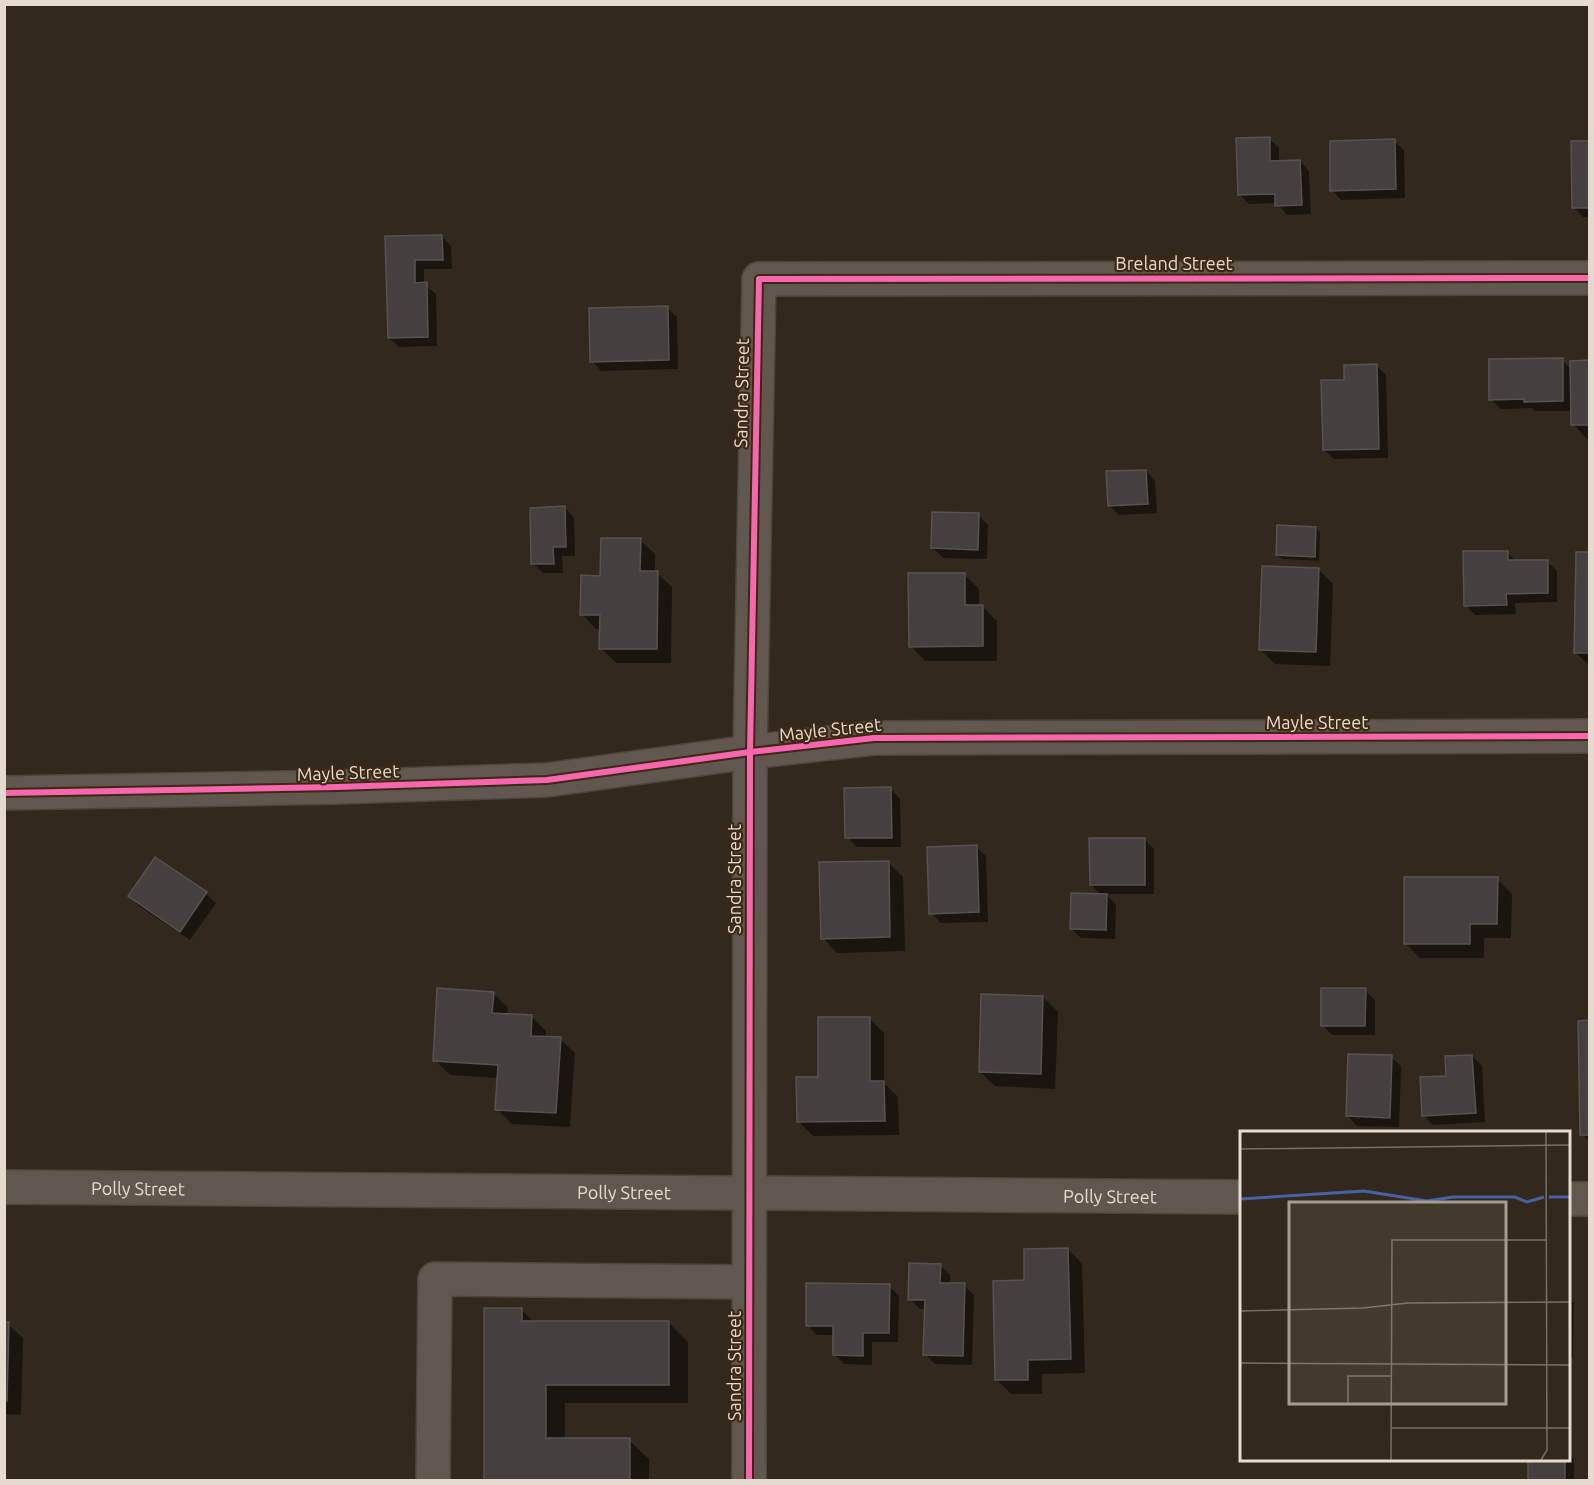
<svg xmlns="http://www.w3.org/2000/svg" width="1594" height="1485" viewBox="0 0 1594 1485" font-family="Ubuntu,sans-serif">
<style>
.shadow{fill:#0007}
.building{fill:#463f40;stroke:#585151;stroke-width:1.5}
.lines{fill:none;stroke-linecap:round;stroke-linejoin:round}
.minor-casing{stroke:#4f453c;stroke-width:36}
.minor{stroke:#60584f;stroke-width:33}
.cycleway-casing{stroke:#3c2914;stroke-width:10}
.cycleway{stroke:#f766af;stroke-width:6}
.labels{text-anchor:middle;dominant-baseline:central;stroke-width:4.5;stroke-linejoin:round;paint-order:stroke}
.street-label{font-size:18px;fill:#e6dace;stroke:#3c2914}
.inset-river{fill:none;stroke:#4563a4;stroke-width:3}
.inset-road{fill:none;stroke:#7b6f64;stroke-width:1.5}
.view{fill:#a79c90;fill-opacity:0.15;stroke:#a79c90;stroke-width:3}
.inset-edge{fill:none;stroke:#e6dace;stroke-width:3}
</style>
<rect width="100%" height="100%" fill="#33281d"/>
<g class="shadow">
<polygon points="1269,139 1279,148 1279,162 1300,161 1309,171 1311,214 1287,215 1277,203 1249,204 1239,194"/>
<polygon points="1394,141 1404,150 1405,198 1341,200 1332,190"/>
<polygon points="1590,143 1590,217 1583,217 1573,207"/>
<polygon points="442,236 451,246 452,269 424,269 424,284 436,294 437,346 399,347 389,338 387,237"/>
<polygon points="667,308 677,317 678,369 601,371 592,361"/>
<polygon points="1562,360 1571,369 1590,361 1590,439 1587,439 1573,424 1572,411 1535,411 1532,408 1501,409 1491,399"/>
<polygon points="1376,365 1386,375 1388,458 1334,459 1324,450 1346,381"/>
<polygon points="1146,471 1155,481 1157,513 1119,515 1109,505"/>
<polygon points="565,508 574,518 575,556 562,556 563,573 543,573 533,563"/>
<polygon points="978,515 988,525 987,559 943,558 933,548"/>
<polygon points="1316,528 1320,533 1319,561 1282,559 1277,555"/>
<polygon points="640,540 655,554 655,572 657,573 672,587 671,663 616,663 601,648 601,629 596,629 582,614 602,577"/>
<polygon points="1507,552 1517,562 1547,561 1557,571 1557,602 1515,603 1516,614 1475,615 1466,605"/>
<polygon points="1590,554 1590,666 1575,652"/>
<polygon points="1318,569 1333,584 1330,666 1275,664 1260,649"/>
<polygon points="964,574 979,589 979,606 982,606 997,621 997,661 925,661 911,646"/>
<polygon points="891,789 900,799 901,847 857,847 847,837"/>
<polygon points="1144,839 1154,849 1154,894 1106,894 1116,905 1115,939 1081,938 1071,928 1102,895 1091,885"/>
<polygon points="976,847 986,856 988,922 941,923 931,913"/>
<polygon points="155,859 206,894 216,903 190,940 139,906 130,896"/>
<polygon points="888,862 903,877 905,951 837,953 823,938"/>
<polygon points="1497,879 1512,894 1511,938 1484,938 1484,958 1420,958 1405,943"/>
<polygon points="1365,990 1375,1000 1375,1035 1332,1035 1322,1025"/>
<polygon points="493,993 508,1008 507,1015 532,1017 546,1031 546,1038 560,1039 575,1053 570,1127 512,1124 497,1109 499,1078 450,1075 435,1060"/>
<polygon points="1043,997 1058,1012 1055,1089 995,1086 980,1072"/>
<polygon points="869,1018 884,1033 884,1083 898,1097 899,1135 813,1136 798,1121 820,1079"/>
<polygon points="1590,1022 1590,1142 1582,1134"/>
<polygon points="1472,1056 1482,1066 1485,1122 1433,1125 1423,1115 1448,1078"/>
<polygon points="1391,1057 1401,1066 1399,1127 1357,1126 1348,1116"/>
<polygon points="1068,1249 1082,1264 1085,1373 1042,1374 1042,1394 1011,1394 997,1380 1026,1282"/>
<polygon points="940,1265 950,1275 950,1285 964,1285 974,1295 972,1365 935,1364 925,1354 926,1309 920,1309 910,1299"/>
<polygon points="889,1286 899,1296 898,1342 872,1342 872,1365 844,1364 834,1354 835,1335 817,1335 807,1325"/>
<polygon points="1568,1297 1574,1303 1573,1358 1568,1357"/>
<polygon points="485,1309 521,1309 534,1323 669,1323 688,1342 688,1403 565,1403 565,1440 629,1440 649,1459 649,1480 485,1480"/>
<polygon points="4,1324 8,1324 23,1338 21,1415 4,1414"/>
<polygon points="1568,1453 1574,1459 1574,1480 1529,1480 1530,1460 1568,1460"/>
</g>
<g class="building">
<polygon points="1270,137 1270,161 1300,160 1302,205 1275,206 1275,194 1238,195 1236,138"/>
<polygon points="1395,139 1396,189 1330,191 1330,141"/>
<polygon points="1571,141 1590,141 1590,208 1572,208"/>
<polygon points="442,235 443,260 415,260 415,283 427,282 428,337 388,338 385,236"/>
<polygon points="668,306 669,360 590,362 589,308"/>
<polygon points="1563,358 1563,401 1524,402 1524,399 1489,400 1489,359"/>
<polygon points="1590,360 1590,425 1571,425 1570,361"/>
<polygon points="1377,364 1379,449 1323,450 1321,380 1344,380 1344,365"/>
<polygon points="1146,470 1148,504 1108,506 1106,471"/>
<polygon points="565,506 566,547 553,547 554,564 531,564 530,508"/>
<polygon points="932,512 979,513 978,550 931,548"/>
<polygon points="1277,525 1316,527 1315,557 1276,555"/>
<polygon points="601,538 641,538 640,571 658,571 657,649 599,649 600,615 580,615 581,575 600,576"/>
<polygon points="1463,551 1508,551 1508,560 1548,560 1548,593 1506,594 1507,605 1464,606"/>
<polygon points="1576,552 1590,552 1590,653 1574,653"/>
<polygon points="1262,566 1319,568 1316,652 1259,650"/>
<polygon points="908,573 965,573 965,605 983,605 983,646 909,647"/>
<polygon points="891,787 892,838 845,838 844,788"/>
<polygon points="1089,838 1145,838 1145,885 1090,885"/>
<polygon points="977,845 979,912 929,914 927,847"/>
<polygon points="155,857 207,892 180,932 128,896"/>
<polygon points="889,861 890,937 821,939 819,862"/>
<polygon points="1404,877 1498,877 1497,924 1470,924 1470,944 1404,944"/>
<polygon points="1071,893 1107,894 1106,930 1070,929"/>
<polygon points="437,988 494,992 492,1013 532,1015 531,1036 561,1037 556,1113 495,1110 498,1065 433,1061"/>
<polygon points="1321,988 1366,988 1365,1026 1321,1026"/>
<polygon points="981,994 1043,996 1041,1074 979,1072"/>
<polygon points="818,1017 870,1017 870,1081 884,1081 885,1121 797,1122 796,1077 818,1077"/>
<polygon points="1590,1020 1590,1135 1580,1135 1578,1021"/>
<polygon points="1348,1054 1392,1055 1390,1118 1346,1116"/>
<polygon points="1472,1055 1476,1113 1422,1116 1420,1077 1446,1076 1445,1056"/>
<polygon points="1068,1248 1071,1359 1028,1360 1028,1380 995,1380 993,1281 1024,1280 1024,1249"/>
<polygon points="909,1263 941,1264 940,1283 965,1283 963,1356 923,1355 925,1300 908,1300"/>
<polygon points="806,1283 890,1284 889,1333 863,1333 863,1356 833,1355 833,1326 806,1326"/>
<polygon points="484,1308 522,1308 522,1321 669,1321 669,1385 546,1385 546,1438 630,1438 630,1480 484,1480"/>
<polygon points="4,1322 9,1322 7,1401 4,1401"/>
<rect x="1528" y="1460" width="37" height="20"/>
</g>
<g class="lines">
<defs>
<g id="minor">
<polyline points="4,793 337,787 547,780 750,752 874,738 1590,736"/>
<path id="s1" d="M4 1187 1242 1197"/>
<polyline points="1568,1199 1590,1199"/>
<polyline points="433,1480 435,1279 749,1282"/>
<polyline points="749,1480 750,752 759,279 1590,278"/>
</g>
</defs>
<use href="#minor" class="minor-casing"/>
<use href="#minor" class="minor"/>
<defs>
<g id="cycleway">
<polyline points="4,793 337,787 547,780 750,752 874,738 1590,736"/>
<polyline points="749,1480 750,752 759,279 1590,278"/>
</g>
</defs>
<use href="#cycleway" class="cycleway-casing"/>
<use href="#cycleway" class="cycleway"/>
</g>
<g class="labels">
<g class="street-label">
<text x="1174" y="263">Breland Street</text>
<text transform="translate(741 393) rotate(-89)">Sandra Street</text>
<text x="1317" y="722">Mayle Street</text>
<text transform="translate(830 729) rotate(-6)">Mayle Street</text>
<text transform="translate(348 772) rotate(-2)">Mayle Street</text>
<text transform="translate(734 879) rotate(-90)">Sandra Street</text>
<text stroke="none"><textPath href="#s1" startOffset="134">Polly Street</textPath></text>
<text stroke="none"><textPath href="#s1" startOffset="620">Polly Street</textPath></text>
<text stroke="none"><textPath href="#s1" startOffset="1106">Polly Street</textPath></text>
<text transform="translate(734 1366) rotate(-90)">Sandra Street</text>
</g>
</g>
<g transform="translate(1240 1131)">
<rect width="330" height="330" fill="#33281d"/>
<path class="inset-river" d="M309 66H330M0 68 124 60 187 70 213 66H275L287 71 304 66"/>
<path class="inset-road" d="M0 18 330 14M0 180 123 177 168 172 330 171M0 232 330 234M108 274V245H151M151 297H330M151 329 152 109H306M301 329 307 319 306 1"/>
<path class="view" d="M49 71H266V273H49Z"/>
<rect width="330" height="330" class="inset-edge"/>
</g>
<rect width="1594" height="1485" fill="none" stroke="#e6dace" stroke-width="12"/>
</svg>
